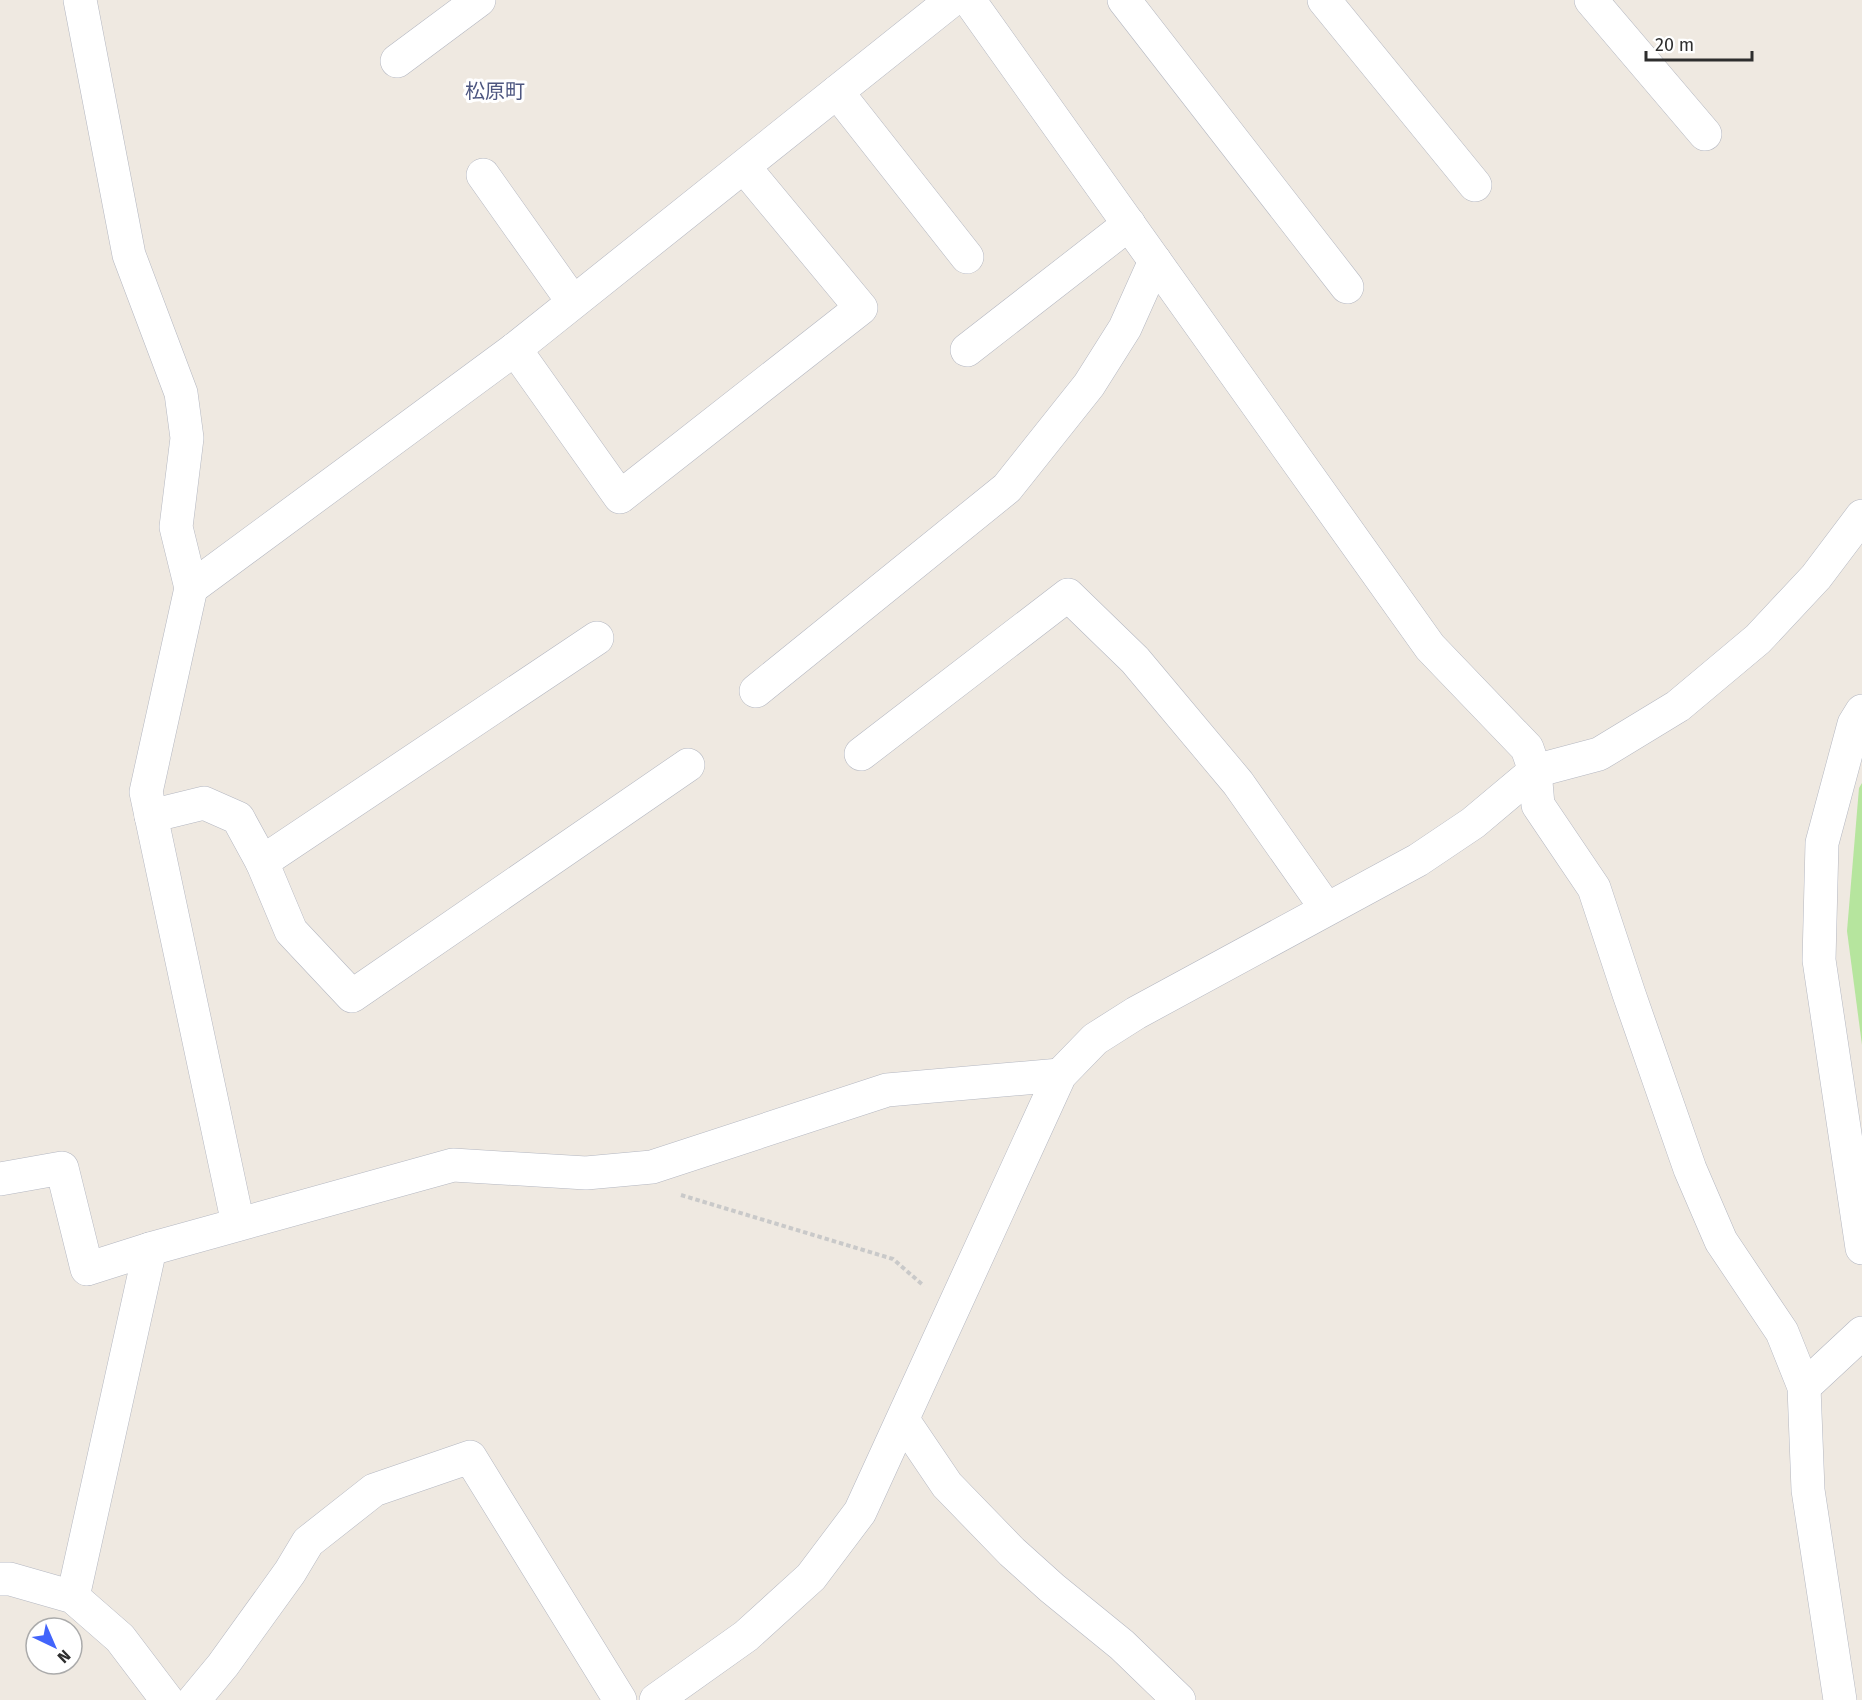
<svg xmlns="http://www.w3.org/2000/svg" width="1862" height="1700" viewBox="0 0 1862 1700" font-family="'Fira Sans','Noto Sans JP',sans-serif">
<style>
.green{fill:#b6e59e}
.lines{fill:none;stroke-linecap:round;stroke-linejoin:round}
.minor-casing{stroke:#b4b7c1;stroke-width:34}
.tertiary-casing{stroke:#b4b7c1;stroke-width:34}
.path{stroke:#c9c9c9;stroke-width:4;stroke-dasharray:4.5 3;stroke-linecap:butt}
.minor{stroke:#fff;stroke-width:33}
.tertiary{stroke:#fff;stroke-width:33}
.labels{text-anchor:middle;dominant-baseline:central;stroke-width:6;stroke-linejoin:round;paint-order:stroke}
.quarter-label{font-size:20px;fill:#4d5680;stroke:#fff}
</style>
<rect width="100%" height="100%" fill="#efe9e1"/>
<polygon class="green" points="1862,783 1862,1045 1847,931 1859,788"/>
<g class="lines">
<defs>
<g id="minor">
<polyline points="80,0 129,255 181,393 187,438 176,527 191,588 146,792 238,1224"/>
<polyline points="969,0 1430,647 1527,748 1535,771 1538,805 1594,888 1629,994 1690,1169 1721,1241 1782,1332 1804,1387 1808,1490 1840,1700"/>
<polyline points="1124,0 1347,287"/>
<polyline points="1324,0 1475,185"/>
<polyline points="1591,0 1705,134"/>
<polyline points="397,61 479,0"/>
<polyline points="837,92 967,257"/>
<polyline points="483,175 573,302"/>
<polyline points="515,349 620,497 861,308 744,167"/>
<polyline points="967,350 1129,224"/>
<polyline points="191,588 515,349 952,0"/>
<polyline points="597,638 262,862 291,931 352,996 688,765"/>
<polyline points="756,691 1007,488 1089,385 1125,328 1155,261"/>
<polyline points="1862,711 1854,724 1822,843 1819,960 1862,1248"/>
<polyline points="861,754 1068,595 1135,660 1238,783 1326,908"/>
<polyline points="151,816 204,803 238,818 262,862"/>
<polyline points="0,1179 62,1168 87,1269 150,1249"/>
<polyline points="1804,1387 1862,1333"/>
<polyline points="903,1420 947,1485 1012,1552 1052,1588 1122,1645 1179,1700"/>
<polyline points="0,1579 10,1579 73,1597 120,1638 167,1700"/>
<polyline points="73,1597 150,1249 453,1165 586,1173 652,1167 887,1090 1060,1075"/>
<polyline points="194,1700 223,1665 290,1572 308,1542 374,1490 470,1457 620,1700"/>
</g>
<polyline id="tertiary" points="656,1700 746,1636 811,1577 860,1512 1060,1075 1095,1039 1136,1013 1418,860 1473,823 1535,771 1599,754 1678,706 1758,639 1816,577 1862,516"/>
</defs>
<use href="#minor" class="minor-casing"/>
<use href="#tertiary" class="tertiary-casing"/>
<polyline class="path" points="681,1195 893,1259 924,1286"/>
<use href="#minor" class="minor"/>
<use href="#tertiary" class="tertiary"/>
</g>
<g class="labels">
<g class="quarter-label">
<text x="495" y="91">松原町</text>
</g>
</g>
<g transform="translate(54 1646) rotate(136)"><circle r="28" fill="#ffffff" stroke="#ababab" stroke-width="1.5"/>
<path d="M0-4.5L10 22L0 15L-10 22Z" fill="#4264fb"/>
<text y="-9" font-size="16" font-weight="bold" text-anchor="middle" fill="#2e2e2e">N</text>
</g>
<path d="M1646 51v9h106v-9" fill="none" stroke="#2e2e2e" stroke-width="3"/>
<text x="1655" y="51" font-size="18" fill="#2e2e2e" stroke="#ffffff" stroke-width="4.5" paint-order="stroke">20 m</text>
</svg>
